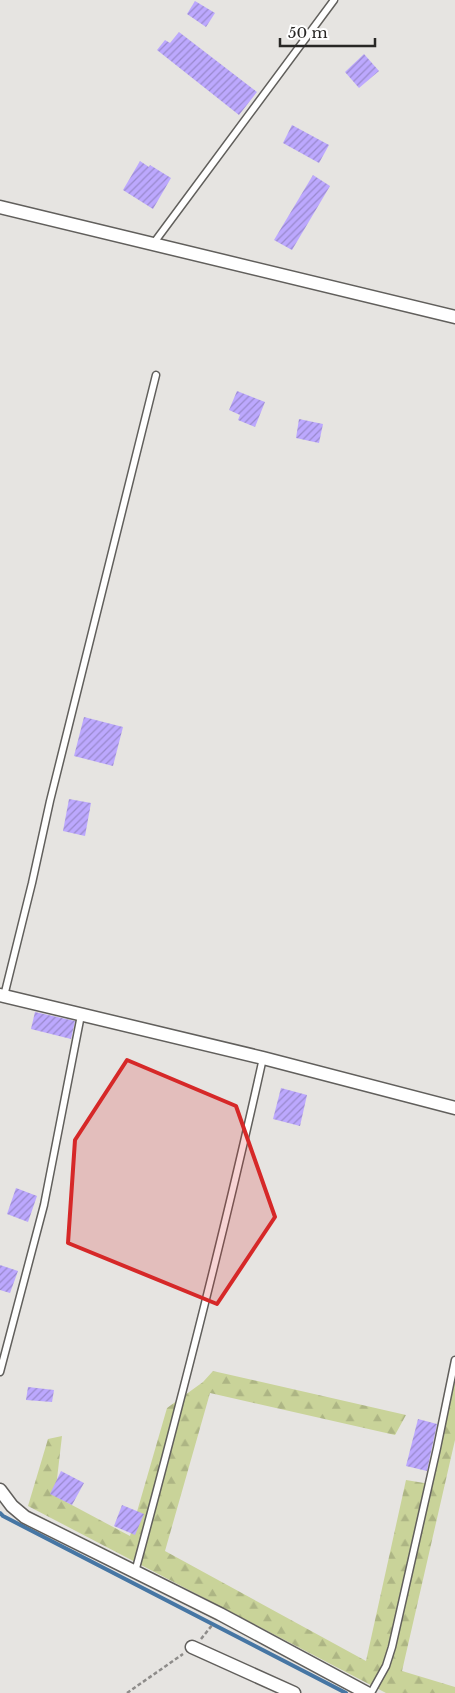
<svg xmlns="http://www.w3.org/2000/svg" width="455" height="1693" viewBox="0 0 455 1693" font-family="'Libre Baskerville',serif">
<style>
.forest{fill:url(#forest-firs)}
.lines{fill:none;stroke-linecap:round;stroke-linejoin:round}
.stream{stroke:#4676a4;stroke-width:4}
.building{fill:url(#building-hatch)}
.service-casing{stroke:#615f5c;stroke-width:9}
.minor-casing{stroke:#615f5c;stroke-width:15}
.path{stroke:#8e8c8a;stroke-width:2.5;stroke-dasharray:4 2.5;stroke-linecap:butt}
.service{stroke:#fff;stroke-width:6}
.minor{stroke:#fff;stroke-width:12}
.marked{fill:#d62828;fill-opacity:0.2;stroke:#d62828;stroke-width:4;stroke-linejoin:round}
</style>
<defs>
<pattern id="forest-firs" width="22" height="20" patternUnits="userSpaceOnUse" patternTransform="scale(1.25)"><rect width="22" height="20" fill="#c9d399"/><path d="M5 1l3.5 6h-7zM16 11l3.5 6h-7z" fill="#adb584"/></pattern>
<pattern id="building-hatch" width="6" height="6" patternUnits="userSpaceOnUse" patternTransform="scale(1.25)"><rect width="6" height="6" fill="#bca8fe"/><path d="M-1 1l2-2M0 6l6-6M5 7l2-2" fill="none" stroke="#9989cd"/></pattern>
</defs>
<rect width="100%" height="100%" fill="#e6e4e1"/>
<polygon class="forest" points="213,1371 406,1415 395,1435 210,1393 165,1551 366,1661 406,1480 430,1484 455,1379 455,1440 402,1671 455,1687 455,1693 386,1693 28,1506 48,1439 62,1436 55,1496 130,1536 167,1408 203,1382"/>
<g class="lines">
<polyline class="stream" points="0,1513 3,1516 346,1693"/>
</g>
<g class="building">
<polygon points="195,1 215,13 206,27 187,14"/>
<polygon points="179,32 257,92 239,115 157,50 165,40 170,43"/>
<polygon points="364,54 379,71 359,88 345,72"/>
<polygon points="292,125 329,145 319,163 283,143"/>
<polygon points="140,161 149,167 150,165 171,178 153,209 123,190"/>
<polygon points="313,175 330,186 292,250 274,240"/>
<polygon points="237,391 265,402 255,427 238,420 240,415 229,410"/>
<polygon points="299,419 323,424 319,443 296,438"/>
<polygon points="84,717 123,727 113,766 74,756"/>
<polygon points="69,799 91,803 85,836 63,831"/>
<polygon points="35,1012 75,1021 71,1039 31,1029"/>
<polygon points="281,1088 307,1095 300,1126 273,1119"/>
<polygon points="16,1188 37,1196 28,1222 7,1214"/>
<polygon points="0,1265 18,1271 10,1293 0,1290"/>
<polygon points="28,1387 54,1390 52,1402 26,1400"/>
<polygon points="418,1419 437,1424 427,1471 406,1466"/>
<polygon points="61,1471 84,1483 72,1505 50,1494"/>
<polygon points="122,1505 144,1514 135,1535 114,1526"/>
</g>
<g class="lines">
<defs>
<g id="service">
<polyline points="153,244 334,0"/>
<polyline points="4,996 32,883 50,801 156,375"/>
<polyline points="0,1372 44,1205 81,1015"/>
<path d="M135 1572C181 1401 225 1230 263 1058"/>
<polyline points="371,1693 386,1666 392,1647 437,1448 455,1360"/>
</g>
<g id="minor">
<polyline points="0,207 455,317"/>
<polyline points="0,995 263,1058 455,1108"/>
<polyline points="0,1490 12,1506 25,1517 220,1614 367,1693"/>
<polyline points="192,1647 294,1693"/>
</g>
</defs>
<use href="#service" class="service-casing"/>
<use href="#minor" class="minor-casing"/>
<g class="path">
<polyline points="201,1639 213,1624"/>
<polyline points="127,1693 183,1654"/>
</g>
<use href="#service" class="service"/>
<use href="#minor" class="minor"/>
</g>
<path class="marked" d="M127 1060 236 1106 275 1217 217 1304 68 1243 75 1140Z"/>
<path d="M280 38v8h95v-8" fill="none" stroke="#282725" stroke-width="2.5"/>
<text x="288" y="38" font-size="15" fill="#282725" stroke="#ffffff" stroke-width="4" paint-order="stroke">50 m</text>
</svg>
